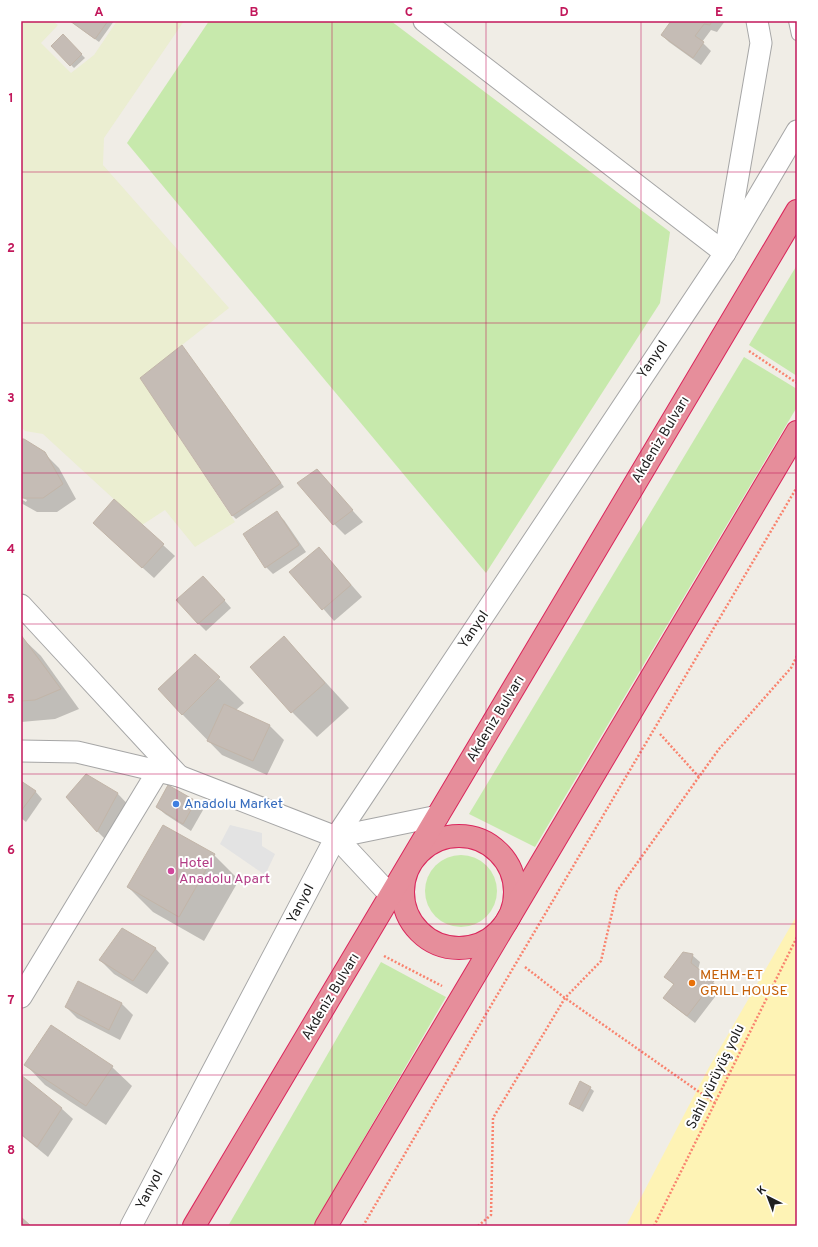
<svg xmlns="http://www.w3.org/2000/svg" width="818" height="1247" viewBox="0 0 818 1247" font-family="Overpass,sans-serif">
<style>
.farmland{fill:#ebeed1}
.grass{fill:#c7e9ac}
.sand{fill:#fef3b5}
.parking{fill:#e3e3e3}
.shadow{fill:#0003}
.building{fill:#c5bcb5;stroke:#c2b5a8}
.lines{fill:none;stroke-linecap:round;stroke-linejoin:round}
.lane-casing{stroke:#a6a6a6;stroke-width:12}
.street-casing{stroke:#a6a6a6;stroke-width:23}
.highway-casing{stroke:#da275c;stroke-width:24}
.path{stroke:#f9836e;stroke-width:2.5;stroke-dasharray:2 2;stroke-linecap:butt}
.lane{stroke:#fff;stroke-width:10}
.street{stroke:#fff;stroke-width:21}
.highway{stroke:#e68e9b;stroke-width:22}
.grid{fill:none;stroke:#c2185b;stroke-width:1;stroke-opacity:0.55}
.shop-dot{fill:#3f7fe0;stroke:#fff;stroke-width:1.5}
.hotel-dot{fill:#d1479c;stroke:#fff;stroke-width:1.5}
.food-dot{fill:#e8710a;stroke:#fff;stroke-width:1.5}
.labels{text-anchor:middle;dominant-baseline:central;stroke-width:4;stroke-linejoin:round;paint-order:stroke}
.street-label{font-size:14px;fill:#1f1f1f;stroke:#fff}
.shop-label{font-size:14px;fill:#366cbe;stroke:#fff;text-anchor:start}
.hotel-label{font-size:14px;fill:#b23c85;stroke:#fff;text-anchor:start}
.food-label{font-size:14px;fill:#c56008;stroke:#fff;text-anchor:start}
.neatline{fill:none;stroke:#c2185b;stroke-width:1.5}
.grid-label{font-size:13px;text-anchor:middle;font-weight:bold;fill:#c2185b}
</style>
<rect width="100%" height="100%" fill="#f0ede6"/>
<polygon class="farmland" points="21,21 52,21 58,25 41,43 71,73 94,55 117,21 184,21 104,138 103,165 229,308 140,378 235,522 195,547 165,510 142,525 43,434 25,431 21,426"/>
<g class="grass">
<polygon points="209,21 391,21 670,232 660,303 486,573 127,143"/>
<polygon points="797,265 797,376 749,345"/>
<polygon points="744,357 797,389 797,407 535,847 469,814"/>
<circle cx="461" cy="891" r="36"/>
<polygon points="381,962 446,997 313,1226 228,1226"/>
</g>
<polygon class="sand" points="797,915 797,1226 626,1226 708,1069"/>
<polygon class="parking" points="230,825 262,833 262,846 275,854 265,875 220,844"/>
<g class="shadow">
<polygon points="70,21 114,21 99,42"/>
<polygon points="672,21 725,21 717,32 711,30 702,42 711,51 701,65 669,42 662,35"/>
<polygon points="63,36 85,58 74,68 52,46"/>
<polygon points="185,350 284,487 236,519 232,515"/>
<polygon points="21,440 44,453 59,468 76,499 57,512 37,512 21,503 21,499 26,502 27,500 21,497"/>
<polygon points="316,470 363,522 345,535 334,524"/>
<polygon points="114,500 175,556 154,578 105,534"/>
<polygon points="276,513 284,520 306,552 273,574 266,567"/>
<polygon points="319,548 362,597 334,621 291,572"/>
<polygon points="211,585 231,608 206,631 198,623"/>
<polygon points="21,637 41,656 79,709 55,719 21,722"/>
<polygon points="284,638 308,663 349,708 317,737 292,712 251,667"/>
<polygon points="195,655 244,703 236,710 269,725 284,740 267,775 222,755 183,715 160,689"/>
<polygon points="86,775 118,794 137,814 117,851 98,832 68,797"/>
<polygon points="21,782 35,791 42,799 26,822 21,818"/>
<polygon points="168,786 195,802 203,810 191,831 165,814 157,807"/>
<polygon points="214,855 239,880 204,941 153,912 128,887"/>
<polygon points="155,948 169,963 147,994 114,974 100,960"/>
<polygon points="692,955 700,962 698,970 721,989 695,1023 672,1005 664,998 674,985 665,977"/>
<polygon points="79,982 122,1004 133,1015 120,1040 77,1018 66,1007"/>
<polygon points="26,1065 112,1067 132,1086 106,1125 45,1085"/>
<polygon points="21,1076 61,1108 73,1119 48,1157 21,1135"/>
<polygon points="590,1088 594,1091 583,1112 570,1104"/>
</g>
<g class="building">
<polygon points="70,21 108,21 95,39"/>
<polygon points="671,21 712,21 710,25 704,24 695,36 704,42 693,58 661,35"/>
<polygon points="63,34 82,54 70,66 51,46"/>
<polygon points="182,345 281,483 232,516 140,378"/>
<polygon points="21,439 24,439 45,452 63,484 43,498 21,498"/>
<polygon points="317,469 353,510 333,525 297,483"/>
<polygon points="114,499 164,544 142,568 93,523"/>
<polygon points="277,511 299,545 265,568 243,534"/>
<polygon points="319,547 351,585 322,610 289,572"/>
<polygon points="203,576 225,600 198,624 176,600"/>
<polygon points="21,635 61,689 35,700 21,701"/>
<polygon points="284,636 325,683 291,713 250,667"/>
<polygon points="195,654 220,677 182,715 158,689"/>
<polygon points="224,704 270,725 253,761 207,741"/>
<polygon points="86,774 118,793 97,832 66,797"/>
<polygon points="21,781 36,791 21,811"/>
<polygon points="168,785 196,801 183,824 156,807"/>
<polygon points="163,825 215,854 179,917 127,887"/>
<polygon points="122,928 156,948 133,981 99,960"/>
<polygon points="683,952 693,954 691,963 714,981 687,1016 663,998 674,984 664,977"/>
<polygon points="78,981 122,1003 109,1030 65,1007"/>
<polygon points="51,1025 113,1066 86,1106 24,1065"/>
<polygon points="21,1075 62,1108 37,1147 21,1134"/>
<polygon points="580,1081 591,1087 579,1109 569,1104"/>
<polygon points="21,1217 31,1226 21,1226"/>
</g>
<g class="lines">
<defs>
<polyline id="lane" points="794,21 797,35"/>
<g id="street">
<polyline points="424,21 725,253"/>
<polyline points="727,240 761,43 757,21"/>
<polyline points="21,605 179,776"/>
<polyline points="21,751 77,752 179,776 336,837 391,896"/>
<polyline points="336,837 438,816"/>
<polyline points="21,997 158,771"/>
<polyline points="131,1226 336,837 725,253 797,131"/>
</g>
<g id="highway">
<circle cx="459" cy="892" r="56"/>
<polyline points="194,1226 797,211"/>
<polyline points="326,1226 797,432"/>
</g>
</defs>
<use href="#lane" class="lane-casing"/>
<use href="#street" class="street-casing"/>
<use href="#highway" class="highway-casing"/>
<g class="path">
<polyline points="749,351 797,383"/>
<polyline points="660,734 699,777"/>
<polyline points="384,956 442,986"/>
<polyline points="525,967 565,998 715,1103"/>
<polyline points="363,1226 486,1014 797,487"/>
<polyline points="478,1226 491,1215 493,1118 565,998 601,961 617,891 719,749 791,668 797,656"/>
<polyline points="654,1226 797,937"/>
</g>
<use href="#lane" class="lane"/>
<use href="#street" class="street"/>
<use href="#highway" class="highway"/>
</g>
<path class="grid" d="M177 21V1226M332 21V1226M486 21V1226M641 21V1226M21 172H797M21 323H797M21 473H797M21 624H797M21 774H797M21 924H797M21 1075H797"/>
<circle class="shop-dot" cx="176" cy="804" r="4"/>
<circle class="hotel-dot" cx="171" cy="871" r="4"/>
<circle class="food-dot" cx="692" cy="983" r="4"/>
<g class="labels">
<g class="street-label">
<text transform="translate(653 360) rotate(-56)">Yanyol</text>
<text transform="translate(661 440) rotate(-59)">Akdeniz Bulvarı</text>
<text transform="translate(474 630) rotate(-56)">Yanyol</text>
<text transform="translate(496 719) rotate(-59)">Akdeniz Bulvarı</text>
<text transform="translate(301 904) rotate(-62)">Yanyol</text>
<text transform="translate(331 997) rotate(-59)">Akdeniz Bulvarı</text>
<text transform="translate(716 1077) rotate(-64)">Sahil yürüyüş yolu</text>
<text transform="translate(150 1190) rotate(-62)">Yanyol</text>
</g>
<g class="shop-label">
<text x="184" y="804">Anadolu Market</text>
</g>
<g class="hotel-label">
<text x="179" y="863">Hotel<tspan x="179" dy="16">Anadolu Apart</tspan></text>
</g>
<g class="food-label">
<text x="700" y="975">MEHM-ET<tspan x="700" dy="16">GRILL HOUSE</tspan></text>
</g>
</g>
<rect width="818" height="1247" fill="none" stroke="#ffffff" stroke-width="44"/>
<g transform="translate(768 1197) rotate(318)" stroke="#ffffff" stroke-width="3" paint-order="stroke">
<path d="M0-3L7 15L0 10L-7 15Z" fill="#1f1f1f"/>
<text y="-6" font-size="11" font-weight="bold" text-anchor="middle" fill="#1f1f1f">K</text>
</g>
<rect x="22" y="22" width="774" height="1203" class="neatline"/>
<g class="grid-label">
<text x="99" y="16">A</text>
<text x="254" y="16">B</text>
<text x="409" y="16">C</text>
<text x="564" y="16">D</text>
<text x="719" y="16">E</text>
<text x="11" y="102">1</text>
<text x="11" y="252">2</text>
<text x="11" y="402">3</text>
<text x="11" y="553">4</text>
<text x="11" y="703">5</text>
<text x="11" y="854">6</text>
<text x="11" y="1004">7</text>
<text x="11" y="1154">8</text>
</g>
</svg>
